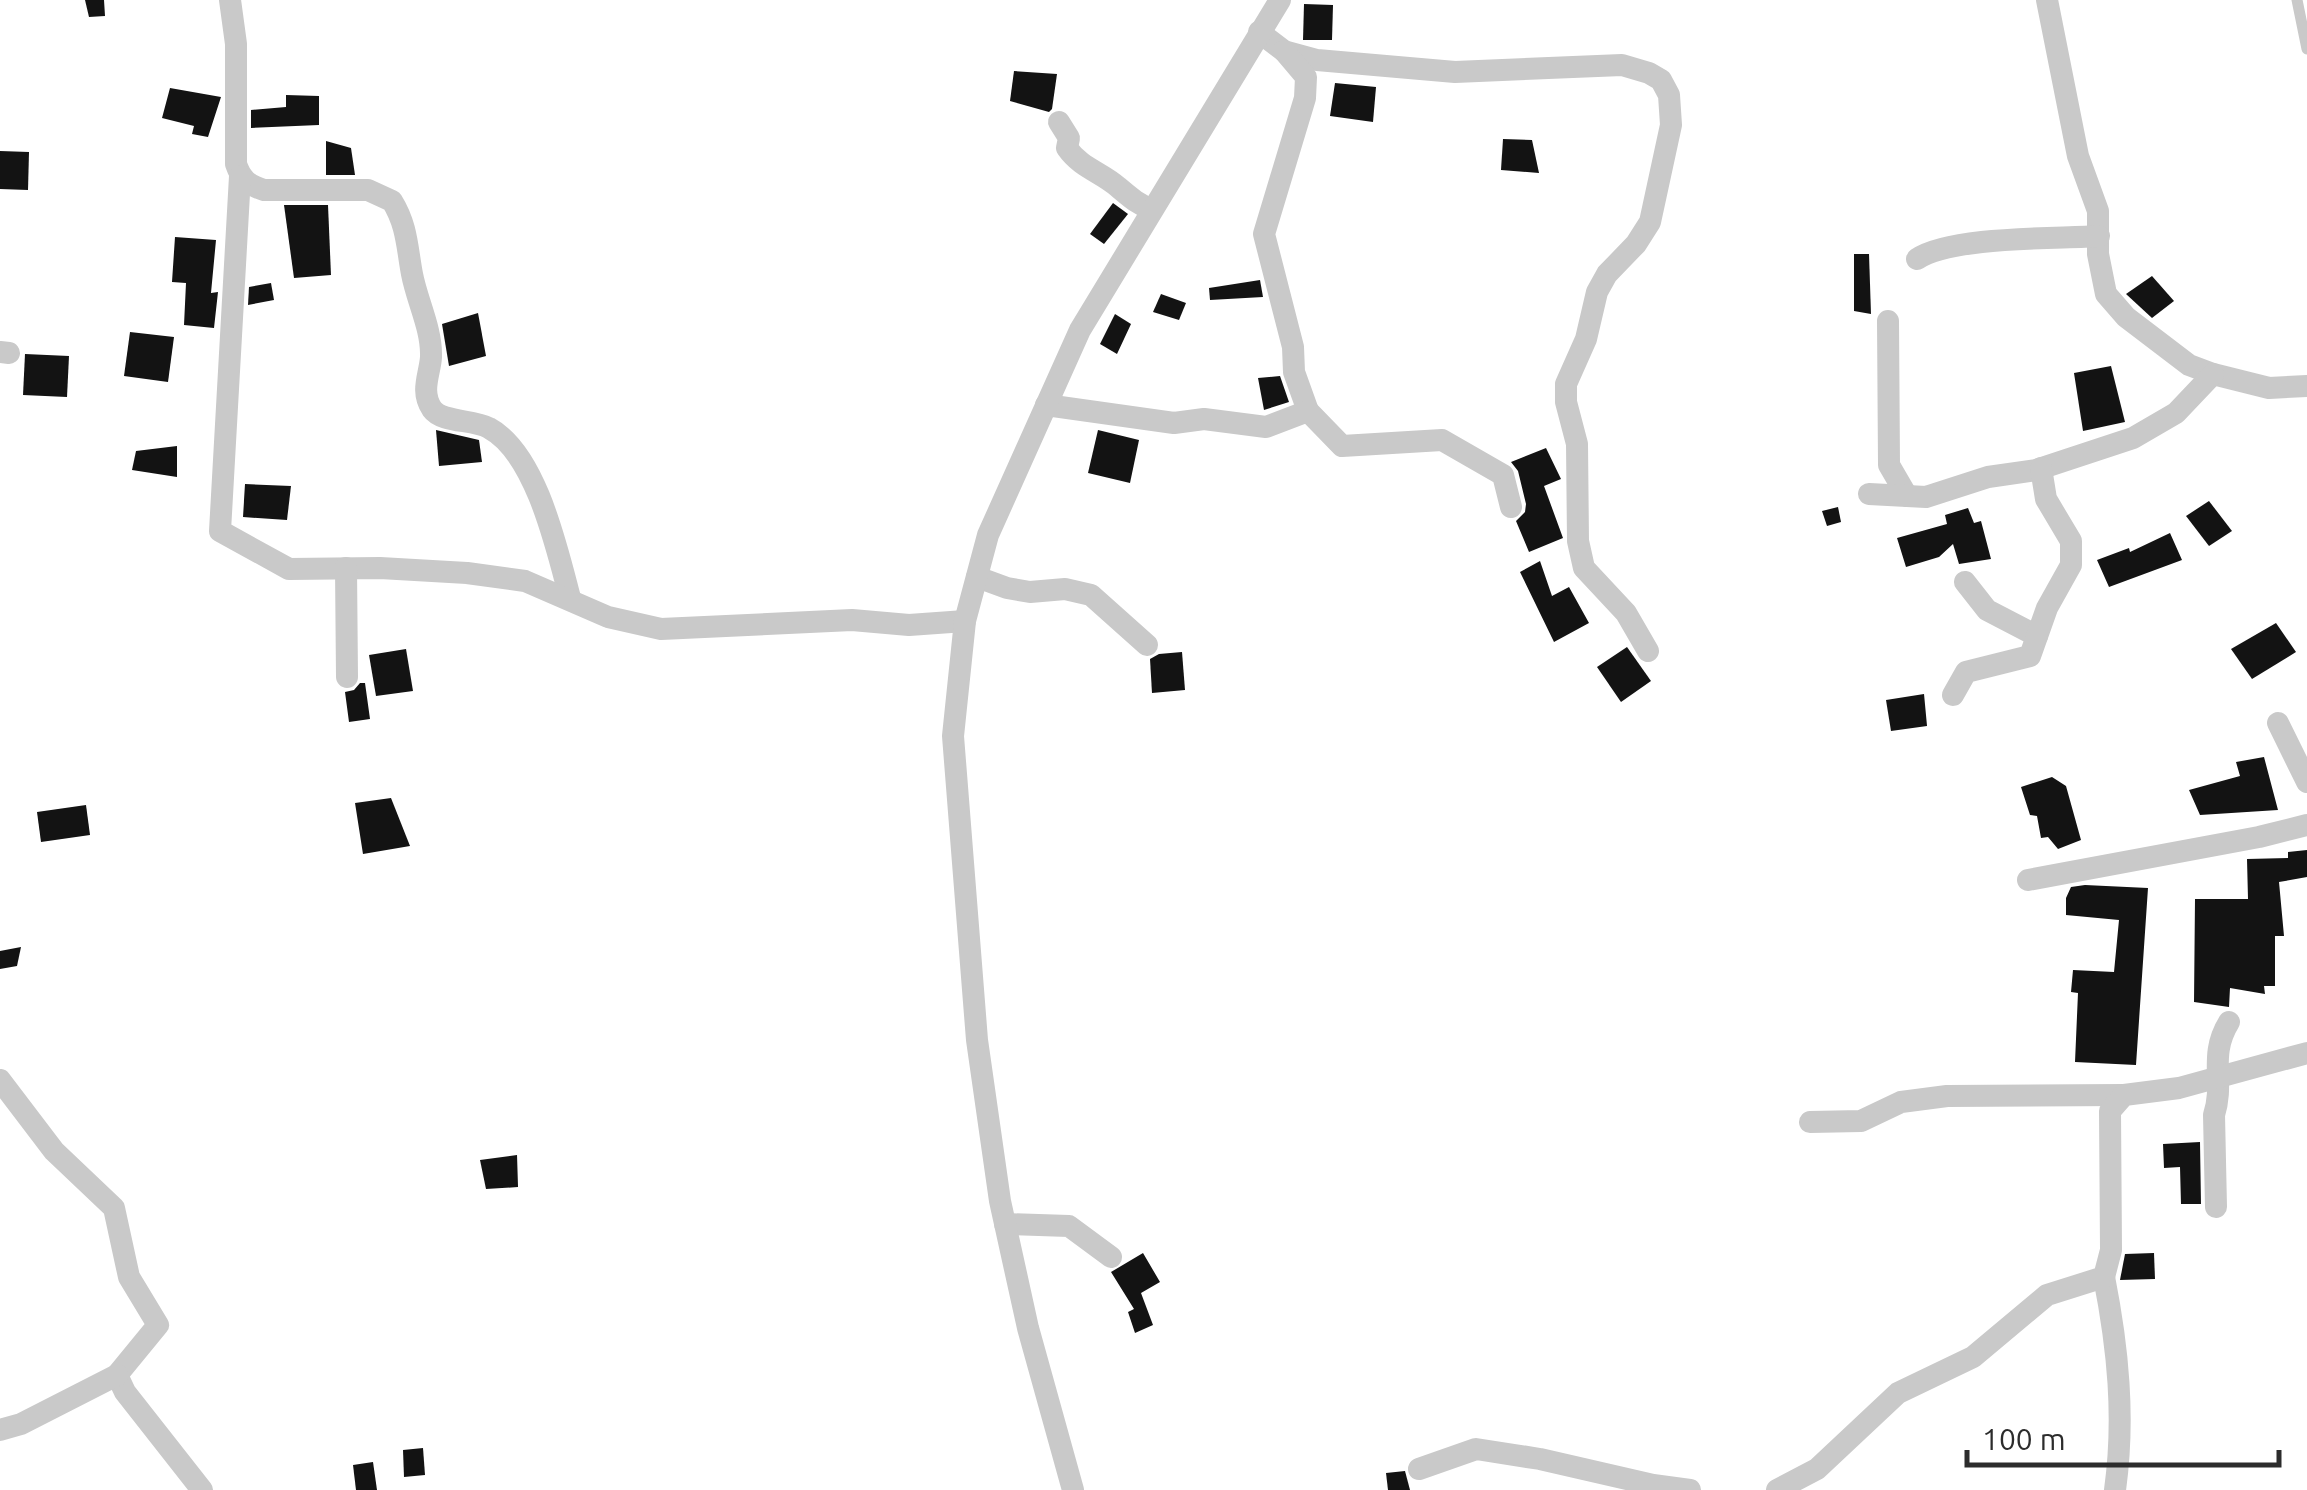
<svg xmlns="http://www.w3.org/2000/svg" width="2307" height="1490" viewBox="0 0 2307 1490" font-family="Ubuntu,sans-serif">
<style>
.building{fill:#131313}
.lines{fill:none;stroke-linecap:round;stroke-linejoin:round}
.service{stroke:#c9c9c9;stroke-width:11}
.minor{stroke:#c9c9c9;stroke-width:22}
</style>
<rect width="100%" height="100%" fill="#fff"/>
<g class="building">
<polygon points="85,0 104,0 105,16 89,17"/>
<polygon points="1304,4 1333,5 1332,40 1303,40"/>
<polygon points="1014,71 1057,74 1052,109 1049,112 1010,101"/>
<polygon points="1335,83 1376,87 1373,122 1330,116"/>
<polygon points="170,88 221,97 208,137 192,134 194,126 162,118"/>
<polygon points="286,95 319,96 319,125 251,128 251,110 286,107"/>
<polygon points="1503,139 1532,140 1539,173 1501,170"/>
<polygon points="326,141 351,148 355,175 326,175"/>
<polygon points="0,151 29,152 28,190 0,189"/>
<polygon points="1113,203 1128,214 1104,244 1090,234"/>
<polygon points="284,205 328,205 331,275 294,278"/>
<polygon points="175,237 216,240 211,293 218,292 214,328 184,325 186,283 172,282"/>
<polygon points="1854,254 1869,254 1871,314 1854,311"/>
<polygon points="2152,276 2174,301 2152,318 2126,294"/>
<polygon points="1260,280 1263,297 1210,300 1209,288"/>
<polygon points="271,283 274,300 248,305 249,287"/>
<polygon points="1161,294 1186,303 1179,320 1153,312"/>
<polygon points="478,313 486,356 449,366 442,324"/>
<polygon points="1115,314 1131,324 1117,354 1100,344"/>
<polygon points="130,332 174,337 168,382 124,376"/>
<polygon points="25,354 69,356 67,397 23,395"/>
<polygon points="2111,366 2125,422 2083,431 2074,373"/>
<polygon points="1280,376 1289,402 1264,410 1258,378"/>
<polygon points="436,430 479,440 482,462 439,466"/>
<polygon points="1098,430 1139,440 1130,483 1088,473"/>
<polygon points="177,446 177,477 132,470 136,451"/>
<polygon points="1546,448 1561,479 1544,486 1563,538 1529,552 1516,521 1525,512 1526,504 1518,471 1511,462"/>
<polygon points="245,484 291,486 287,520 243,517"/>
<polygon points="2209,501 2232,531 2209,546 2186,516"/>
<polygon points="1838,507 1841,522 1827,526 1822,511"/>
<polygon points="1968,508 1974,523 1981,521 1991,559 1959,564 1953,544 1939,557 1906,567 1897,538 1947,524 1945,515"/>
<polygon points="2170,533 2182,560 2109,587 2097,560 2129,548 2130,552"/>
<polygon points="1540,561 1552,596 1569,587 1589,623 1554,642 1520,572"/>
<polygon points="2276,623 2296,652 2252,679 2231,649"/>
<polygon points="1627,647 1651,681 1621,702 1597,667"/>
<polygon points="406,649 413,691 376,696 369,655"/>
<polygon points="1182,652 1185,690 1152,693 1150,659 1159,654"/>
<polygon points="360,683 365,683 370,719 349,722 345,692 354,690"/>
<polygon points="1924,694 1927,726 1891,731 1886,700"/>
<polygon points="2264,757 2278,810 2200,815 2189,790 2240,776 2236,762"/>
<polygon points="2052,777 2066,786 2081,840 2058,849 2048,837 2041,838 2037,816 2030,815 2021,787"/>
<polygon points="391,798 410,846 363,854 355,803"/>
<polygon points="86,805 90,835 41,842 37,812"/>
<polygon points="2307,850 2307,877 2279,882 2284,936 2275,936 2275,986 2264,986 2265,994 2230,988 2229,1007 2194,1002 2195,899 2248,899 2247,859 2288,858 2288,852"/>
<polygon points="2085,885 2148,888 2136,1065 2075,1062 2078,993 2071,992 2073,970 2114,972 2119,920 2066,915 2066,898 2071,887"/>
<polygon points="21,947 17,966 0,969 0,951"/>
<polygon points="2200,1142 2201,1204 2181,1204 2180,1167 2164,1168 2163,1144"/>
<polygon points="517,1155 518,1187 486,1189 480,1160"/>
<polygon points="1143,1253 1160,1282 1141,1293 1153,1325 1135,1333 1128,1312 1134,1309 1111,1272"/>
<polygon points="2154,1253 2155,1279 2120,1280 2125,1254"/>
<polygon points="423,1448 425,1475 404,1477 403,1450"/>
<polygon points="373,1462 377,1490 356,1490 353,1465"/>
<polygon points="1405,1471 1410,1490 1388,1490 1386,1473"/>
</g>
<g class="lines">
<polyline class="service" points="2297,0 2307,49"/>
<g class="minor">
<path d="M230 0 236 44V164C241 179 248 185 264 190H368L392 201C407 225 407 247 412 274 417 301 432 329 431 357 430 374 420 391 432 409 442 423 473 419 489 428 536 453 557 549 570 598"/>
<polyline points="2047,0 2078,156 2098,211 2098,254 2106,294 2126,317 2189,365 2213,374 2269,388 2307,386"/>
<polyline points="1259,32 1284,51 1317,60 1455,72 1622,65 1649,73 1661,80 1669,95 1671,125 1650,222 1636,244 1607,274 1597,292 1586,339 1566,384 1566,402 1577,444 1578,541 1584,568 1626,613 1648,651"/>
<polyline points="1284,51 1306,77 1305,98 1264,234 1293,347 1294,372 1308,411"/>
<path d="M1059 122 1069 138 1067 148C1081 168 1101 172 1118 187 1130 197 1136 203 1151 209"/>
<polyline points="240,176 220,531 289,569 380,568 467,573 525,581 608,617 661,629 852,620 909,625 965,621"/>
<path d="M1917 259C1952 236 2055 239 2099 236"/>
<polyline points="1888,321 1889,465 1907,496"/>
<polyline points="0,352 9,353"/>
<polyline points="1046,405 1174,423 1204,419 1266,427 1308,411 1342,446 1442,440 1503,475 1511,507"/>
<polyline points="1869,494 1926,497 1988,477 2036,470 2133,438 2176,413 2213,374"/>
<polyline points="346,568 347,677"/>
<polyline points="977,577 1007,588 1030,592 1065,589 1091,595 1147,645"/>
<polyline points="1965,582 1987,610 2037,636"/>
<polyline points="1953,695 1966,672 2030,656 2047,608 2071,565 2071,541 2046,499 2041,468"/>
<polyline points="2278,723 2307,782"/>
<polyline points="2028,880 2259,837 2307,825"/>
<polyline points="0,1080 54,1151 114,1208 129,1277 158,1325 117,1375 125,1392 202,1490"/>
<polyline points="1810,1122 1861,1121 1901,1102 1947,1096 2124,1095"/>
<path d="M2216 1207 2214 1115C2225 1081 2208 1056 2229 1022"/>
<polyline points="1005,1224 1069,1226 1111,1257"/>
<path d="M2104 1277C2118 1348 2125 1418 2115 1490"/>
<polyline points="0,1430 21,1424 117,1375"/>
<polyline points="1419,1469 1476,1449 1540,1459 1653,1485 1690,1490"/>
<polyline points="1073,1490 1028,1328 1000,1201 977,1040 953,736 965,621 988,535 1080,330 1280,0"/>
<polyline points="1777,1490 1817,1469 1898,1393 1973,1357 2047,1295 2104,1277 2111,1250 2110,1111 2124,1095 2179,1088 2307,1053"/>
</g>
</g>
<path d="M1967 1450v15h312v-15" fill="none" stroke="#2c2c2c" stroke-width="5"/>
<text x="1982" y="1450" font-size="30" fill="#2c2c2c" stroke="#ffffff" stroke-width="8" paint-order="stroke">100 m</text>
</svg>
